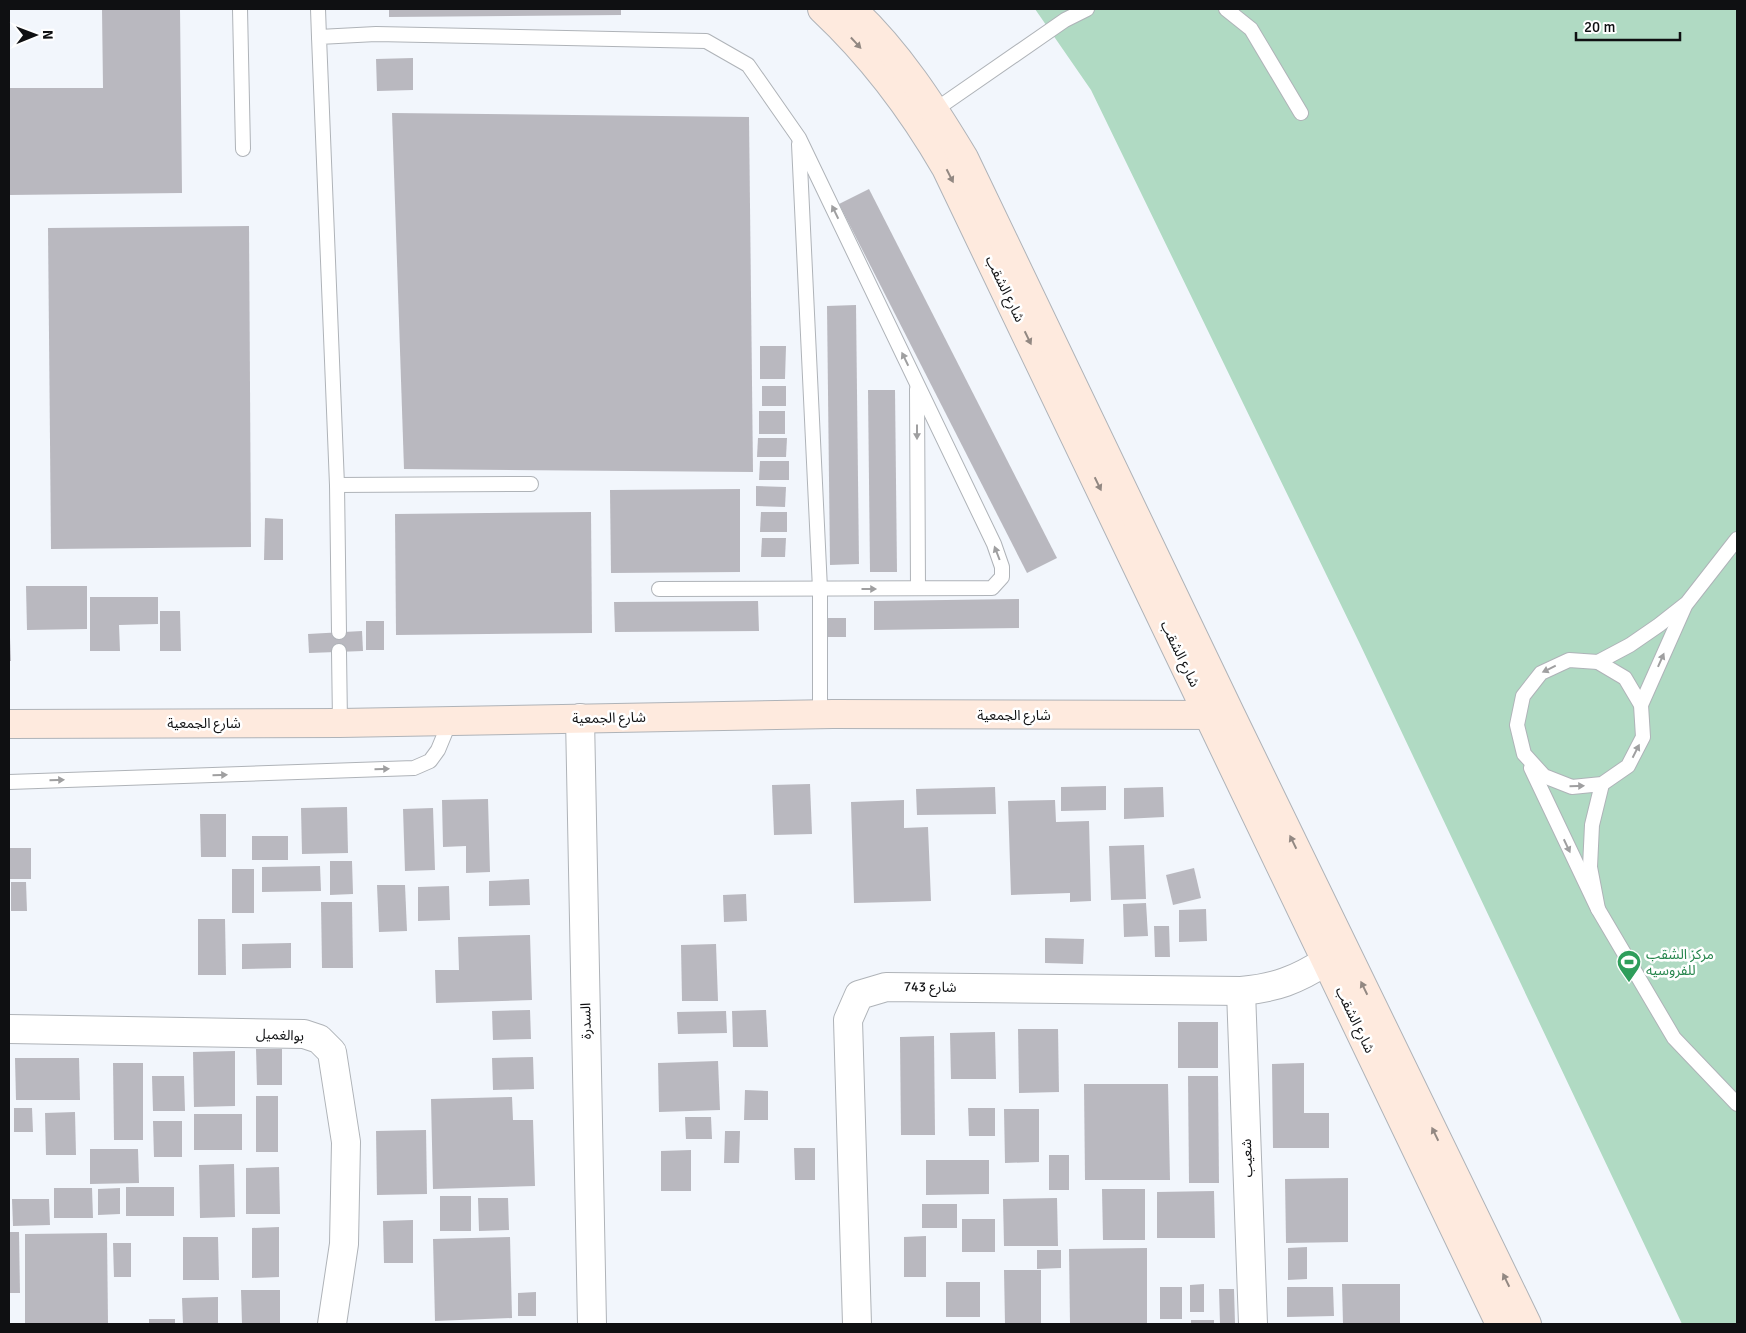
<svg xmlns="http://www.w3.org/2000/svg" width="1746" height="1333" viewBox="0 0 1746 1333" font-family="Signika,'Noto Sans Arabic',sans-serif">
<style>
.green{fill:#b0dac3}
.building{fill:#b9b8bf}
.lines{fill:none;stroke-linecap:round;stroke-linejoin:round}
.lane-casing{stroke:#afb3b8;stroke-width:16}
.street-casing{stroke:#afb3b8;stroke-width:30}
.secondary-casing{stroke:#afb3b8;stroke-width:30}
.lane{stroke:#fff;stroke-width:14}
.street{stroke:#fff;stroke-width:28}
.secondary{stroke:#feeade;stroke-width:28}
.oneway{fill:#928882}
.oneway2{fill:#9f9fa0}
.labels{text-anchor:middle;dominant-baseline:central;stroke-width:5;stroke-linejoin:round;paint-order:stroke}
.street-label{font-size:14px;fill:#0f1012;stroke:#fff}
.leisure-label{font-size:14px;fill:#27864d;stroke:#fff;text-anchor:start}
</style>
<rect width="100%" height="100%" fill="#f2f6fc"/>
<polygon class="green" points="1035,9 1737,9 1737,1324 1682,1324 1359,642 1091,90"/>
<g class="building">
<polygon points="102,9 180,9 182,193 9,195 9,88 103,88"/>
<polygon points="389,9 621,9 621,15 389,17"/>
<polygon points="413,58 413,90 377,91 376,59"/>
<polygon points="392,113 749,117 753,472 404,469"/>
<polygon points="869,189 1057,558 1027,573 839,204"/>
<polygon points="249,226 251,547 51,549 48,228"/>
<polygon points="856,305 859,564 830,565 827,306"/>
<polygon points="760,346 786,346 785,379 760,379"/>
<rect x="762" y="386" width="24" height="20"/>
<polygon points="868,390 895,390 897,572 870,572"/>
<rect x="759" y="411" width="26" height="23"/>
<polygon points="758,438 787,438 786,457 757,457"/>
<polygon points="760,461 789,461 789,480 759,480"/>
<polygon points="756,486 786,487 785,507 756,506"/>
<polygon points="740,489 740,572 611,573 610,490"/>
<polygon points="591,512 592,633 396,635 395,514"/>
<polygon points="761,512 787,512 787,532 760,532"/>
<polygon points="265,518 283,519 283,560 264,560"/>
<polygon points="762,538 786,538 785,557 761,557"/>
<polygon points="26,586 87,586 87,629 27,630"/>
<polygon points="90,597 158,597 158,624 119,625 120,651 90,651"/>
<polygon points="1019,599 1019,628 874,630 874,601"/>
<polygon points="758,601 759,631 615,632 614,602"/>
<polygon points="160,611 180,611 181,651 160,651"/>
<rect x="826" y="618" width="20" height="19"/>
<rect x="366" y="621" width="18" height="29"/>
<polygon points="362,631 363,651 309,653 308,634"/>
<polygon points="9,638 10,638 11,661 9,661"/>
<polygon points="810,784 812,834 774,835 772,785"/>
<polygon points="1106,786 1106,810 1061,811 1061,787"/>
<polygon points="995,787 996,814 917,815 916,789"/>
<polygon points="1163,787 1164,817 1124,819 1124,788"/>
<polygon points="488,799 490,872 466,873 466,846 443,847 442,800"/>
<polygon points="904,800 904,828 928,827 931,901 854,903 851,802"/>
<polygon points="1055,800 1056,822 1089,821 1091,901 1070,902 1070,893 1011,895 1008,801"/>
<polygon points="347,807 348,853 302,854 301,808"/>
<polygon points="433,808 435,870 405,871 403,809"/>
<polygon points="200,814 226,814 226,857 201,857"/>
<rect x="252" y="836" width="36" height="24"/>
<polygon points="1144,845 1146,899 1111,900 1109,846"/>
<rect x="9" y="848" width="22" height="31"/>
<polygon points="330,861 352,861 353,894 330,895"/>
<polygon points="320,866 321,891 262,892 262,867"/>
<polygon points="1194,868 1201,898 1173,905 1166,875"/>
<rect x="232" y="869" width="22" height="44"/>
<polygon points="529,879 530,905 489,906 489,881"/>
<polygon points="11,882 26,882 27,911 11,911"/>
<polygon points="377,885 405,885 407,931 379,932"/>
<polygon points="449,886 450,920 418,921 418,887"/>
<polygon points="746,894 747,921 724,922 723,895"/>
<polygon points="321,902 352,902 353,968 322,968"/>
<polygon points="1146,903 1148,936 1124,937 1123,904"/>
<polygon points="1206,909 1207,941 1179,942 1179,910"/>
<polygon points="198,919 225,919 226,975 198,975"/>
<polygon points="1154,926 1169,926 1170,957 1155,957"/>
<polygon points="530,935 532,1000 436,1003 435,970 459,970 458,937"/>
<polygon points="1045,938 1084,939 1083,964 1045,963"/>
<polygon points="291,943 291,968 242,969 242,944"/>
<polygon points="716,944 718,1001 682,1001 681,945"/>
<polygon points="530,1010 531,1039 493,1040 492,1011"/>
<polygon points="766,1010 768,1047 733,1047 732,1011"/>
<polygon points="726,1011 727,1033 678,1034 677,1012"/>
<rect x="1178" y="1022" width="40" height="46"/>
<polygon points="1018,1029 1058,1029 1059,1092 1019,1093"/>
<polygon points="995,1032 996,1079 951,1079 950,1033"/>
<polygon points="934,1036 935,1135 901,1135 900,1037"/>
<polygon points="256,1049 282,1049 282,1085 257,1085"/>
<polygon points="235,1051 235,1106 194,1107 193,1052"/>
<polygon points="533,1057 534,1089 493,1090 492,1058"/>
<polygon points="15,1058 79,1058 80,1100 16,1100"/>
<polygon points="718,1061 720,1110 659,1112 658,1063"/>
<polygon points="113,1063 143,1063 143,1140 114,1140"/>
<polygon points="1304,1063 1304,1113 1329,1113 1329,1148 1273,1148 1272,1064"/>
<polygon points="152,1076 184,1076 185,1111 153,1111"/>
<polygon points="1188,1076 1218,1076 1219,1183 1189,1183"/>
<polygon points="1084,1084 1168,1084 1170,1180 1085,1180"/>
<polygon points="745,1090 768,1091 768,1120 744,1120"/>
<rect x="256" y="1096" width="22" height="56"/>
<polygon points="512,1097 513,1120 533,1120 535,1186 433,1189 431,1099"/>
<polygon points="14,1108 32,1108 33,1132 14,1132"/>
<polygon points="968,1108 995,1108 995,1136 969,1136"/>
<polygon points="1004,1109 1039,1109 1039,1162 1005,1163"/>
<polygon points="75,1112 76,1155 46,1155 45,1113"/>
<rect x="194" y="1114" width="48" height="36"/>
<polygon points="685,1117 711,1117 712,1139 686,1139"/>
<polygon points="153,1121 182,1121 182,1157 154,1157"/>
<polygon points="426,1130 427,1194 377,1195 376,1131"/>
<polygon points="725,1131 740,1131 739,1163 724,1163"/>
<polygon points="794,1148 815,1148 815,1180 795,1180"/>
<polygon points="90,1149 138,1149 139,1183 90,1184"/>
<polygon points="691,1150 691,1191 661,1191 661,1151"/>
<rect x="1049" y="1155" width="20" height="35"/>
<polygon points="926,1160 989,1160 989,1194 926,1195"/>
<polygon points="234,1164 235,1217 200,1218 199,1165"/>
<polygon points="279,1167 280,1214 246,1214 246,1168"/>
<polygon points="1348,1178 1348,1242 1286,1243 1285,1179"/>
<rect x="126" y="1187" width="48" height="29"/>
<polygon points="54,1188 92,1188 93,1218 54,1218"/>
<polygon points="120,1188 120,1214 98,1215 98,1189"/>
<polygon points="1102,1189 1145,1189 1145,1240 1103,1240"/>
<polygon points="1214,1191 1215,1238 1157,1238 1157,1192"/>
<rect x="440" y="1196" width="31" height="35"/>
<polygon points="478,1198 508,1198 509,1230 479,1231"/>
<polygon points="1057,1198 1058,1246 1004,1246 1003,1199"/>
<polygon points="12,1199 49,1199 50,1225 13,1226"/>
<rect x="922" y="1204" width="35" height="24"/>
<rect x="962" y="1219" width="33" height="33"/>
<polygon points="413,1220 413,1263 384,1263 383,1221"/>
<polygon points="279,1227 279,1277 252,1278 252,1228"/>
<polygon points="9,1232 19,1232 20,1293 9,1293"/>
<polygon points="107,1233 108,1324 25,1324 25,1234"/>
<polygon points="926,1236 926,1277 904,1277 904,1237"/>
<polygon points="183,1237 218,1237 219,1280 183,1280"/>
<polygon points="510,1237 512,1318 435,1321 433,1239"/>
<polygon points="113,1243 131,1243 131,1277 114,1277"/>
<polygon points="1307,1247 1307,1279 1288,1280 1288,1248"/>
<polygon points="1147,1248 1147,1324 1070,1324 1069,1249"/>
<polygon points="1037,1250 1061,1250 1061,1268 1037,1269"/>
<polygon points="1004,1270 1041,1270 1041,1323 1005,1324"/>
<rect x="946" y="1282" width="34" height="35"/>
<polygon points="1204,1284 1204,1312 1190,1312 1190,1285"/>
<polygon points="1342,1284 1400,1284 1400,1324 1343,1324"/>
<rect x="1160" y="1287" width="22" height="32"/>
<polygon points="1287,1287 1333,1287 1334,1316 1287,1317"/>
<polygon points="1219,1289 1234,1289 1235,1324 1220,1324"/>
<polygon points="241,1290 280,1290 280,1323 242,1324"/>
<polygon points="536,1292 536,1316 518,1316 518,1293"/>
<polygon points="218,1297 218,1324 183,1324 182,1298"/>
<rect x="149" y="1319" width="26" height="5"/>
<rect x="1191" y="1320" width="23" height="4"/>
</g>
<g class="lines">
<defs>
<g id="lane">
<polyline points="240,9 243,149"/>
<polyline points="318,9 319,37"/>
<polyline points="1226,9 1251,29 1301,113"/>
<polyline points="935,110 1065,20 1087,9"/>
<polyline points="799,144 820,589 820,714"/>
<polyline points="917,389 918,588"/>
<polyline points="337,485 531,484"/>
<polyline points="339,632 337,485 319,37 376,34 706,41 748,65 799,138 994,544 1002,567 1002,577 992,588 659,589"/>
<polyline points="339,651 340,723"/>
<polyline points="1598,662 1630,645 1659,625 1687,603 1737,539"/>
<polyline points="1641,705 1685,606"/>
<polyline points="1531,768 1598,909 1674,1038 1737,1104"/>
<polyline points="9,782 414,768 430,761 438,750 450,721"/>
<polyline points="1598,909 1590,867 1592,825 1602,784 1628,766 1643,737 1641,705 1625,678 1598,662 1569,660 1541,673 1523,696 1517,725 1524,754 1544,776 1572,787 1602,784"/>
</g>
<g id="street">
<polyline points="580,718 592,1324"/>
<polyline points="1241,991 1253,1324"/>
<polyline points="9,1029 304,1034 319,1039 332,1052 346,1142 344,1244 332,1324"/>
<path d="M857 1324 848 1020 859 995 886 987 1241 991C1275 988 1297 980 1326 961"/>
</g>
<g id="secondary">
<path d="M822 9C872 56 912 109 946 168L1500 1324"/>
<path d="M852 9C898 52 932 105 964 158L1231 715 1527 1324"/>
<polyline points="9,724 340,723 833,714 1225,715"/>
</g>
</defs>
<use href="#lane" class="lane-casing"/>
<use href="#street" class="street-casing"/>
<use href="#secondary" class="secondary-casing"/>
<use href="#lane" class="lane"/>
<use href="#street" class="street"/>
<use href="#secondary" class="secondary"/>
</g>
<defs><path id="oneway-solid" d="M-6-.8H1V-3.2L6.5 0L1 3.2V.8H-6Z" transform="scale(1.25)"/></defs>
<g class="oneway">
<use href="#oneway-solid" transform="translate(856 43) rotate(47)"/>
<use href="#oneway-solid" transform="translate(950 176) rotate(63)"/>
<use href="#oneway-solid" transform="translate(1028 338) rotate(64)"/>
<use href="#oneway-solid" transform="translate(1098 484) rotate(64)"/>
<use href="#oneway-solid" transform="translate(1293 842) rotate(-116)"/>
<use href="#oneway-solid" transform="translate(1364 988) rotate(-116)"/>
<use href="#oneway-solid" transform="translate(1435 1134) rotate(-116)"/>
<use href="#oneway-solid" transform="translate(1506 1280) rotate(-116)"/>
</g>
<g class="oneway2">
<use href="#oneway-solid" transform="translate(835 212) rotate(-116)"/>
<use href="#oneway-solid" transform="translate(905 359) rotate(-116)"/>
<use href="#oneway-solid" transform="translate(917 432) rotate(90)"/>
<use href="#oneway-solid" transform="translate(997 553) rotate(-111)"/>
<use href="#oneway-solid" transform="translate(869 589)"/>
<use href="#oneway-solid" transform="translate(1661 660) rotate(-66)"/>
<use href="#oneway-solid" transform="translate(1549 669) rotate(154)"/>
<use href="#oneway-solid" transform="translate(1636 751) rotate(-63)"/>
<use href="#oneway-solid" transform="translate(382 769) rotate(-2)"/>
<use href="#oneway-solid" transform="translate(220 775) rotate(-2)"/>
<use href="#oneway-solid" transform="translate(57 780) rotate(-2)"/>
<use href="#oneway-solid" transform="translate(1577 786) rotate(-1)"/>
<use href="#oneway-solid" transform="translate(1567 846) rotate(65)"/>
</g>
<defs>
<symbol id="stadium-pin" viewBox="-11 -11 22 30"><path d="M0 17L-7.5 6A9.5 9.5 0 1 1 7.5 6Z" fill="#2e9e5b" stroke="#fff"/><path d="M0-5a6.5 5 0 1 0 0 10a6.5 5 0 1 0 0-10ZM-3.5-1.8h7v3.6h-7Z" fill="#fff"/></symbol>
</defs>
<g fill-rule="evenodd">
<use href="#stadium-pin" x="1615" y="948" width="28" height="38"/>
</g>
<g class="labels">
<g class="street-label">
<text transform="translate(1005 289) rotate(64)">شارع الشقب</text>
<text transform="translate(1180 654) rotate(64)">شارع الشقب</text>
<text x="1014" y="715">شارع الجمعية</text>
<text transform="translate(609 718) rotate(-1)">شارع الجمعية</text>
<text x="204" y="723">شارع الجمعية</text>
<text transform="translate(930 987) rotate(1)">شارع 743</text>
<text transform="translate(1355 1020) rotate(64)">شارع الشقب</text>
<text transform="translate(586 1021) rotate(-91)">السدرة</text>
<text transform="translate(280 1035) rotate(3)">بوالغميل</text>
<text transform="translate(1247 1158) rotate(-92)">شعيب</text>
</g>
<g class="leisure-label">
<text x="1646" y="954">مركز الشقب<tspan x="1646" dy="16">للفروسيه</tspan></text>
</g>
</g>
<rect width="1746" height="1333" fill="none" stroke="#0f1012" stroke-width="20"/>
<g transform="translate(35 35) rotate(89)" stroke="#ffffff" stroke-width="4" paint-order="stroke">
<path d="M0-4L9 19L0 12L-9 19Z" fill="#0f1012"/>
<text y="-8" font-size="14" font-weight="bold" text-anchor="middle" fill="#0f1012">N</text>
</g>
<path d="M1576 32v8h104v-8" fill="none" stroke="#0f1012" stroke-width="2.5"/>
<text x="1584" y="32" font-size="15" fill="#0f1012" stroke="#ffffff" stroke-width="4" paint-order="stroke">20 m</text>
</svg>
